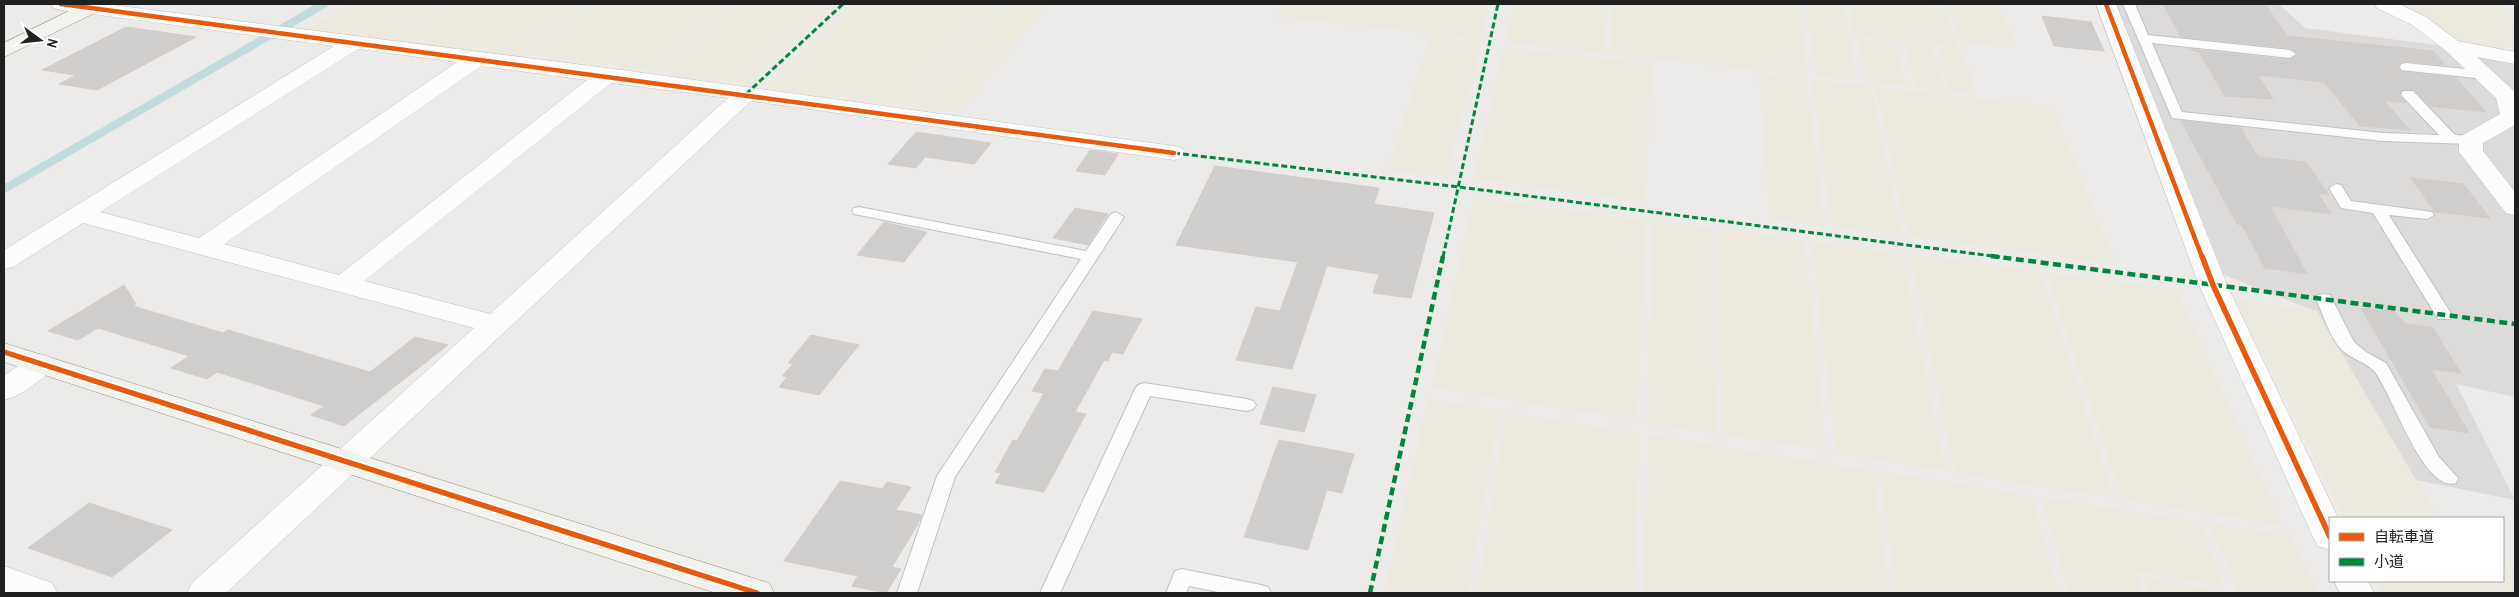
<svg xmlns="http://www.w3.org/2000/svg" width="2519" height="597" viewBox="0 0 2519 597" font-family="'Archivo Narrow','Noto Sans JP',sans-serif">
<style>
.residential{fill:#dddbda}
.farmland{fill:#eceade}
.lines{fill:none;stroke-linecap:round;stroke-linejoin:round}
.stream{stroke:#c0dcde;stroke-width:8}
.building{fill:#d0cecc;stroke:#d0cdcb}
.lane-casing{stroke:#c1c0bf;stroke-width:2}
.street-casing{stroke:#c1c0bf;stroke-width:1}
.secondary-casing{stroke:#969583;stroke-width:1}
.lane{fill:#fcfcfc;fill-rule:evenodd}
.street{fill:#fcfcfc;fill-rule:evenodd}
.secondary{fill:#f3f2ec;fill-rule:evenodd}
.quiet-far1{stroke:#00873e;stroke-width:3;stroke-dasharray:6 3;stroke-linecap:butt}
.quiet{stroke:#00873e;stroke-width:4.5;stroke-dasharray:8 4.5;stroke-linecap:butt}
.cycleway-far1-casing{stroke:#fff;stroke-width:7}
.cycleway-casing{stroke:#fff;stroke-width:9}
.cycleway-far1{stroke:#e8590c;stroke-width:4.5}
.cycleway{stroke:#e8590c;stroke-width:5.5}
</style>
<rect width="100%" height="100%" fill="#edebe9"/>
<polygon class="residential" points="2116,4 2279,4 2305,28 2515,55 2515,397 2456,384 2515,500 2416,480 2315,311 2224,275"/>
<g class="farmland">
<polygon points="351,4 443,4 388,39 309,29"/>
<polygon points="448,4 590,4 518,56 392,40"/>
<polygon points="595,4 737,4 656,71 525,55"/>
<polygon points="742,4 834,4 747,85 659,74"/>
<polygon points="857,4 1001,4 910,108 766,89"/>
<polygon points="1007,4 1047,4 958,113 916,108"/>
<polygon points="1282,4 1489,4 1480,39 1276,16"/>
<polygon points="1515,4 1608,4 1602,53 1506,42"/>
<polygon points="1614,4 1798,4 1808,76 1609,53"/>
<polygon points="1806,4 1843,4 1857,80 1817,76"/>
<polygon points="1849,4 1898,4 1945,9 1957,47 1855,36"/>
<polygon points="1949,4 1999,4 2016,48 1961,42"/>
<polygon points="2393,4 2496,4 2515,28 2515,53 2457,41 2422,17"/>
<polygon points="1431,37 1481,42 1446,177 1388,170"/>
<polygon points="1859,39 1894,43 1905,85 1867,81"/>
<polygon points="1905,44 1932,47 1945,90 1916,87"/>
<polygon points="1504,48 1652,64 1645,201 1474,178"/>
<polygon points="1938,48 1962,50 1976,93 1950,90"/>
<polygon points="1759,73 1806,79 1824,226 1770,219"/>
<polygon points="1812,80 1871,86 1901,235 1832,226"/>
<polygon points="1876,87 2053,107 2116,264 1908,236"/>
<polygon points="1474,198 1646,221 1637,420 1432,387"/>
<polygon points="1654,221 1712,229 1715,434 1646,423"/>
<polygon points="1718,229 1804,241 1826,450 1722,434"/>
<polygon points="1812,242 1902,255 1945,470 1836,453"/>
<polygon points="1910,254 2040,272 2114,498 1955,473"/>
<polygon points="2047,273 2176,290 2282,525 2123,499"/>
<polygon points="2235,300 2317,311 2438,518 2345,518"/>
<polygon points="1428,399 1498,411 1468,593 1385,593"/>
<polygon points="1506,413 1640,434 1633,593 1478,593"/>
<polygon points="1649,435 1872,471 1890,593 1643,593"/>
<polygon points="1879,471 2032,496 2058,593 1898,593"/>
<polygon points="2042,497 2200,523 2223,586 2136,571 2143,593 2069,593"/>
<polygon points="2210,523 2291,536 2317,593 2238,593"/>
<polygon points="2503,567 2515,569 2515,593 2383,593 2377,581 2503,581"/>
<polygon points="2146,579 2229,593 2151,593"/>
</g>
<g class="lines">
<polyline class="stream" points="4,189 324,4"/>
</g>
<g class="building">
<polygon points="2163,4 2265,4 2287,36 2433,51 2445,65 2406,61 2399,63 2399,71 2456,78 2486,112 2430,106 2414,90 2403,89 2399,95 2406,103 2384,101 2410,130 2360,126 2324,82 2258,75 2273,99 2225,96 2199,52 2187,49 2290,60 2298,53 2290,48 2181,37"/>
<polygon points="2042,16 2091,22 2104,51 2054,46"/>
<polygon points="126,27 196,37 97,90 59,84 76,75 42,70"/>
<polygon points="2181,121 2240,127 2258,157 2306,162 2329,195 2318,193 2331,214 2270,206 2307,274 2265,268 2242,225 2237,224"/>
<polygon points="916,132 991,143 974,164 925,157 916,168 888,164"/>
<polygon points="1090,150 1118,154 1105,175 1076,171"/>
<polygon points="1215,166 1379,188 1374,204 1434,213 1411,298 1373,293 1379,274 1327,266 1292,369 1236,360 1256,307 1280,311 1298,262 1176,245"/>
<polygon points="2411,178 2463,184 2490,218 2435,212"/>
<polygon points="1075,208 1108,214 1088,245 1053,238"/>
<polygon points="884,222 927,232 904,262 857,255"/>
<polygon points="124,285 136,304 133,306 223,333 228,330 370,372 415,337 448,345 344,426 311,415 324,406 217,372 207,379 171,368 189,356 98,328 78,340 48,331"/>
<polygon points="2361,308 2394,311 2406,324 2433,328 2461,373 2431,369 2469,433 2430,427"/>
<polygon points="1093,311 1142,319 1123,354 1112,352 1108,361 1104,360 1075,412 1086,414 1044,492 995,483 1001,473 995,472 1013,440 1017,441 1044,393 1032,391 1045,369 1058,371"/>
<polygon points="811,335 859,345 819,395 779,387 787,377 782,376 793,364 788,363"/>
<polygon points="1273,387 1316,395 1304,432 1260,424"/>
<polygon points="1279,440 1354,454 1342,493 1327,490 1308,550 1244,537"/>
<polygon points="840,481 882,489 887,482 911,487 896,510 922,515 918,524 892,567 901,569 886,593 852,586 858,576 784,561"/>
<polygon points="89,503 172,530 112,577 28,548"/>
</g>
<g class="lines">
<defs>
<g id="lane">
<polygon points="2123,4 2135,4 2148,35 2290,50 2296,54 2290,58 2152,43 2182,112 2383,133 2439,135 2403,97 2401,94 2403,91 2413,91 2455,135 2471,136 2478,140 2471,144 2383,141 2172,118"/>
<polygon points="2406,63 2485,71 2491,75 2485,79 2401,70 2400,67 2401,64"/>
<polygon points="2336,184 2341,185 2351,201 2432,212 2434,215 2427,219 2389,215 2452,315 2450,319 2438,319 2373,213 2341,208 2329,188"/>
<polygon points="859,207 1086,251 1111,214 1116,212 1124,217 955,477 917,593 897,593 937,476 1081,259 854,214 852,211 854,208"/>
<path d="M2324 294 2330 295 2332 299 2354 342 2366 352 2386 363 2439 457 2458 478 2456 483C2423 493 2392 392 2374 371 2366 362 2351 359 2342 350 2330 338 2323 314 2316 299L2318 295Z"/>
<polygon points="1144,383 1247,399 1253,401 1256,405 1253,409 1247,411 1150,396 1060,593 1040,593 1135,389 1138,385"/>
<polygon points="1182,569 1261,585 1268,587 1271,593 1223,593 1189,586 1186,593 1166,593 1175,571"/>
</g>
<g id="street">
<path d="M51 4H105L607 68 1174 146 1182 148 1186 153 1182 158 1174 160 751 101 226 593H187L192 583 474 328 83 223 13 267 4 269V250L334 46 61 10 54 8ZM358 49 457 62 199 238 100 212ZM481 66 587 80 339 275 224 244ZM611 83 728 98 490 314 364 281Z"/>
<polygon points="2096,4 2116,4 2227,285 2338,518 2330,518 2330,550 2318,546 2313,537 2199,285"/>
<polygon points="2374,4 2399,4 2426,17 2458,41 2515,52 2515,64 2477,57 2515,92 2515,125 2483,143 2483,151 2515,192 2515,215 2506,213 2459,152 2459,140 2463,135 2500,114 2496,98 2445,50 2412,25 2377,8"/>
<path d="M40 354 50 357 55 364C45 379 21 396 4 400V376L30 357Z"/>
<polygon points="4,566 52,583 57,593 4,593"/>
<polygon points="2334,581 2368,581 2374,593 2340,593"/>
</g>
<g id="secondary">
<polygon points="83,4 108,4 105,8 4,57 4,43"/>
<polygon points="4,343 769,583 774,593 716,593 4,362"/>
</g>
</defs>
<use href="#lane" class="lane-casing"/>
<use href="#street" class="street-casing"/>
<use href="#secondary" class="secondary-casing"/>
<use href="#lane" class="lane"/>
<use href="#street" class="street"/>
<use href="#secondary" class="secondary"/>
<g class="quiet-far1">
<polyline points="746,94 843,4"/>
<polyline points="1174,153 1459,187 2000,257"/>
<polyline points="1443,257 1498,4"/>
</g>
<g class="quiet">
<polyline points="1991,256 2515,324"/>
<polyline points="1370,593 1443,256"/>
</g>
<defs>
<g id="cycleway-far1">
<polyline points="61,4 1174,153"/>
<polyline points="2106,4 2202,257"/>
</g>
<g id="cycleway">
<polyline points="2202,256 2213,285 2330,537"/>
<polyline points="4,352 757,593"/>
</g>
</defs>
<use href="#cycleway-far1" class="cycleway-far1-casing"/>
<use href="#cycleway" class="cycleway-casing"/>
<use href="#cycleway-far1" class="cycleway-far1"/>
<use href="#cycleway" class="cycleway"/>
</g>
<rect width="2519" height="597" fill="none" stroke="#202020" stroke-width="10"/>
<rect x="2329" y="517" width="175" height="65" fill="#ffffff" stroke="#a6a6a6"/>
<rect x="2339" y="533" width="25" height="8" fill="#e8590c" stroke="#a6a6a6"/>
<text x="2374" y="542" font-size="15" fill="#202020">自転車道</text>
<rect x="2339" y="558" width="25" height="8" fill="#00873e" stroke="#a6a6a6"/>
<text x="2374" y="567" font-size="15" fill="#202020">小道</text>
<g transform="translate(40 40) rotate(105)" stroke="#ffffff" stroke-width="4" paint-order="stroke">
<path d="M0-4L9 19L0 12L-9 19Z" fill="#202020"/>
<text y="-8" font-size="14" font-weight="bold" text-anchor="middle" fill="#202020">N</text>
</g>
</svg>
